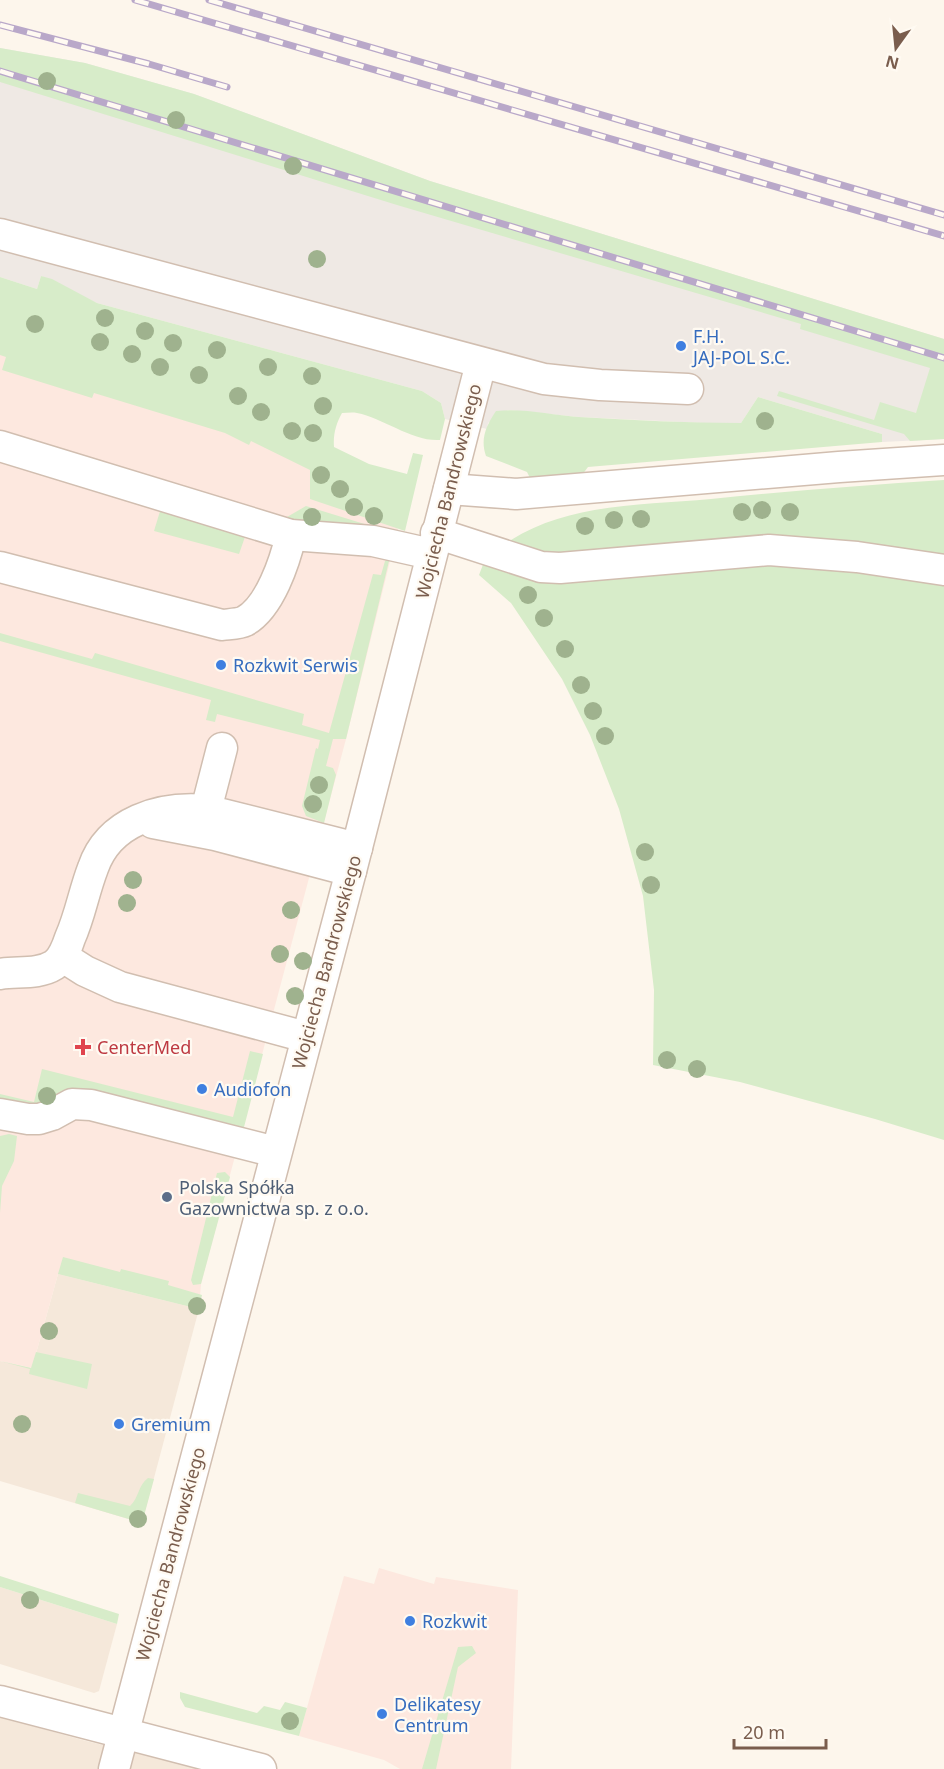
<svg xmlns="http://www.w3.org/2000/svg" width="944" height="1769" viewBox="0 0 944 1769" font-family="'Noto Sans',sans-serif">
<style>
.residential{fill:#f5e8da}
.commercial{fill:#fde8df}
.industrial{fill:#efe9e4}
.green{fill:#d7ecc9}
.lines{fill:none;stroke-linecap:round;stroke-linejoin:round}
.minor-casing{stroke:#d1beb0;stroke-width:33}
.minor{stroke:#fff;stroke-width:30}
.rail-casing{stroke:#b9a8c9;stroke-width:7}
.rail{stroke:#fffaf2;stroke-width:4.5;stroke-dasharray:14;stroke-linecap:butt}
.tree{fill:#9fb28e}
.shop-dot{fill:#3f7fe0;stroke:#fffaf2;stroke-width:2}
.health-dot{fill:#e0444e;stroke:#fffaf2;stroke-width:2}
.service-dot{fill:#5c6f8a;stroke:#fffaf2;stroke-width:2}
.labels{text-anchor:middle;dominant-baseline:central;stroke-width:4.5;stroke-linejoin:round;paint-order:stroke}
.shop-label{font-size:18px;fill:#366cbe;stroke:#fffaf2;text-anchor:start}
.street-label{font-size:18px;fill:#7a5d4d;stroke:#fffaf2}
.health-label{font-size:18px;fill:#be3a42;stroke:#fffaf2;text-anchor:start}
.service-label{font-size:18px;fill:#4e5e75;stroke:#fffaf2;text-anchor:start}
</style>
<rect width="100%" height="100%" fill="#fdf6ec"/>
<g class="residential">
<polygon points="58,1274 199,1309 142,1523 0,1481 0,1361 32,1368"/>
<polygon points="0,1587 117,1624 99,1691 94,1693 0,1664"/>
<polygon points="0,1717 86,1741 203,1769 0,1769"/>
</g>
<g class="commercial">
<polygon points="0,339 308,458 398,529 346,739 201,1284 199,1309 58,1274 32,1368 0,1361"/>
<polygon points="379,1568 434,1584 436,1577 518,1590 511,1769 400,1769 384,1760 299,1736 344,1576 374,1584"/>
</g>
<polygon class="industrial" points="0,48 85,63 194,94 430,181 944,339 944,439 882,442 882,434 758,397 741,423 702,423 579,417 508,410 488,423 487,429 445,419 441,403 422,391 97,303 41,276 37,289 0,277"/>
<g class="green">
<polygon points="0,48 85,63 194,94 430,181 944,339 944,439 910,441 904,434 777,396 779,391 874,420 880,402 916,413 930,368 800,329 801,324 397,205 0,82"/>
<path d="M41 276 52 279 97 303 422 391 441 403 445 419 440 440C413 442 383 418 357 413 352 412 347 413 342 413 336 424 333 434 334 447L369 464 407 474 413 453 423 455 405 531 310 499V470L251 441 249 445 225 433 94 393 92 398 2 370 6 357 0 355V277L37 289Z"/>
<path d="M758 397 882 434V442L588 467 582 475 531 480 527 472 486 456C480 439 486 426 496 411 523 408 552 415 579 417 633 420 687 423 741 423Z"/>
<path d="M944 480V1140L875 1119 740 1082 653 1065 654 990 643 896 619 809 590 735 562 679 511 603 479 575 484 562 510 546 511 540C570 503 644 505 711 499 789 491 866 485 944 480Z"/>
<polygon points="306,506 397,534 286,520 287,517"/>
<polygon points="161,508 246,534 239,554 154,531"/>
<polygon points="390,557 346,739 333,739 326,766 333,768 336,775 324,823 306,816 302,806 316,748 318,749 320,740 217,714 215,722 206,720 211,700 0,641 0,633 92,659 95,653 304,714 302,725 329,733 373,574 381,575 385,561"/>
<polygon points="250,1051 263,1054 243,1131 45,1107 0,1103 0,1094 34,1102 42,1069 233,1117"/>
<polygon points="9,1134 17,1136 14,1161 2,1186 0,1213 0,1136"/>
<polygon points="225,1172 230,1177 201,1284 193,1285 191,1280 217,1173"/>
<polygon points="63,1257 120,1272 121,1269 169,1281 168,1285 202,1295 199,1309 58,1274"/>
<polygon points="36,1352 92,1364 87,1389 29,1374 30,1369 0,1361 31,1368"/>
<path d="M148 1478 154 1479 142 1523 75 1503 78 1493 130 1506C139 1498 138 1485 148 1478Z"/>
<polygon points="0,1576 119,1614 117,1624 0,1587"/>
<polygon points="472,1646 476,1653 458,1667 436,1769 422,1769 458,1647"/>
<polygon points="180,1692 257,1713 264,1706 280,1710 285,1702 307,1708 299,1736 185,1707 180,1698"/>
</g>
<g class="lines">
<defs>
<g id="minor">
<polyline points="0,234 544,379 600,385 688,389"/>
<polyline points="0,446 291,535 373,541 431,554"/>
<polyline points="449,489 516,494 839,467 944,460"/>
<polyline points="436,533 541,567 560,568 769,550 857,557 944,570"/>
<path d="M0 567 222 625C229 624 239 624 245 621 270 607 285 561 291 535"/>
<polyline points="222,748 206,810 357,848"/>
<polyline points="153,823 215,835 351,871"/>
<polyline points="63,957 85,971 120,987 306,1037"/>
<path d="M0 974C17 971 38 975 54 965 63 959 67 947 70 938 80 916 84 891 93 868 109 821 160 806 206 810"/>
<polyline points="0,1114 28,1119 39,1119 52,1115 72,1104 91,1105 276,1152"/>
<polyline points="0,1701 261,1769"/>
<polyline points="114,1769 351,871 481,363"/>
</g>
</defs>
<use href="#minor" class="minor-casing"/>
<use href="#minor" class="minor"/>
<defs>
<g id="rail">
<polyline points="135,0 944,236"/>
<polyline points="209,0 944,215"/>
<polyline points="0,25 149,64 227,87"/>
<polyline points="0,71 944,358"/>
</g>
</defs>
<use href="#rail" class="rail-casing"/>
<use href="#rail" class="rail"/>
</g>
<g class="tree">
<circle cx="47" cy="81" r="9"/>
<circle cx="176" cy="120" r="9"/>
<circle cx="293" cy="166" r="9"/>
<circle cx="317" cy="259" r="9"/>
<circle cx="105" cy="318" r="9"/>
<circle cx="35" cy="324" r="9"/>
<circle cx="145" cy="331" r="9"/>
<circle cx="100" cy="342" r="9"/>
<circle cx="173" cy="343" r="9"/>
<circle cx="217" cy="350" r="9"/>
<circle cx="132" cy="354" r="9"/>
<circle cx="160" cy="367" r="9"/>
<circle cx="268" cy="367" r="9"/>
<circle cx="199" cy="375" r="9"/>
<circle cx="312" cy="376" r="9"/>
<circle cx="238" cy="396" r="9"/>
<circle cx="323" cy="406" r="9"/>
<circle cx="261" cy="412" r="9"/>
<circle cx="765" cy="421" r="9"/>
<circle cx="292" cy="431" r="9"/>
<circle cx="313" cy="433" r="9"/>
<circle cx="321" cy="475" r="9"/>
<circle cx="340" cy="489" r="9"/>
<circle cx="354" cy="507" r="9"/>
<circle cx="762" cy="510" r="9"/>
<circle cx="742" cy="512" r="9"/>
<circle cx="790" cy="512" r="9"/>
<circle cx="374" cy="516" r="9"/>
<circle cx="312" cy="517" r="9"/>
<circle cx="641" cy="519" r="9"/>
<circle cx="614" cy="520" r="9"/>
<circle cx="585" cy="526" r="9"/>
<circle cx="528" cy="595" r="9"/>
<circle cx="544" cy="618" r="9"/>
<circle cx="565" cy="649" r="9"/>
<circle cx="581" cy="685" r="9"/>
<circle cx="593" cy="711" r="9"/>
<circle cx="605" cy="736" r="9"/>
<circle cx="319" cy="785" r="9"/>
<circle cx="313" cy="804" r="9"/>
<circle cx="645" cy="852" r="9"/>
<circle cx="133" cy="880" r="9"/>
<circle cx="651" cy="885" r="9"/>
<circle cx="127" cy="903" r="9"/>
<circle cx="291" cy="910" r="9"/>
<circle cx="280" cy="954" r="9"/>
<circle cx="303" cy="961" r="9"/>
<circle cx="295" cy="996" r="9"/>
<circle cx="667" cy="1060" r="9"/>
<circle cx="697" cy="1069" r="9"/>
<circle cx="47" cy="1096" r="9"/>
<circle cx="197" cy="1306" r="9"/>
<circle cx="49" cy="1331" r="9"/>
<circle cx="22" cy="1424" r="9"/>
<circle cx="138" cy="1519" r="9"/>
<circle cx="30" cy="1600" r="9"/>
<circle cx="290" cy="1721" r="9"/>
</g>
<g class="shop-dot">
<circle cx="681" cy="346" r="6"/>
<circle cx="221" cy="665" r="6"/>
<circle cx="202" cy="1089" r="6"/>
<circle cx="119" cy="1424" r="6"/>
<circle cx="410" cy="1621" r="6"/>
<circle cx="382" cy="1714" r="6"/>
</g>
<path class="health-dot" d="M80 1038h6v6h6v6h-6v6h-6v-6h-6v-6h6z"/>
<circle class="service-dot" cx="167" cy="1197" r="6"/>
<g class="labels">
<g class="shop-label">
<text x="693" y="336">F.H.<tspan x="693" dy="21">JAJ-POL S.C.</tspan></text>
<text x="233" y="665">Rozkwit Serwis</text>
<text x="214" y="1089">Audiofon</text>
<text x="131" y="1424">Gremium</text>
<text x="422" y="1621">Rozkwit</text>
<text x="394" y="1704">Delikatesy<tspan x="394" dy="21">Centrum</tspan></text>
</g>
<g class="street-label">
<text transform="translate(448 491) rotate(-76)">Wojciecha Bandrowskiego</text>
<text transform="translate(326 962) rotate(-75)">Wojciecha Bandrowskiego</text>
<text transform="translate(170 1554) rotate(-75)">Wojciecha Bandrowskiego</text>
</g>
<g class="health-label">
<text x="97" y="1047">CenterMed</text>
</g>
<g class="service-label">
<text x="179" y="1187">Polska Spółka<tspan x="179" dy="21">Gazownictwa sp. z o.o.</tspan></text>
</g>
</g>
<g transform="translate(896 48) rotate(195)" stroke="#fffaf2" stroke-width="4.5" paint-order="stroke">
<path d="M0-4.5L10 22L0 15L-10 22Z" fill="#7a5d4d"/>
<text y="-9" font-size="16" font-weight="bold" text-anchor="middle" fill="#7a5d4d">N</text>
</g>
<path d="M734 1739v9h92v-9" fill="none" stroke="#7a5d4d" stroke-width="3"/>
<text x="743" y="1739" font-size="18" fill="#7a5d4d" stroke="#fffaf2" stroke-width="4.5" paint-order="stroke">20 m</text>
</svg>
